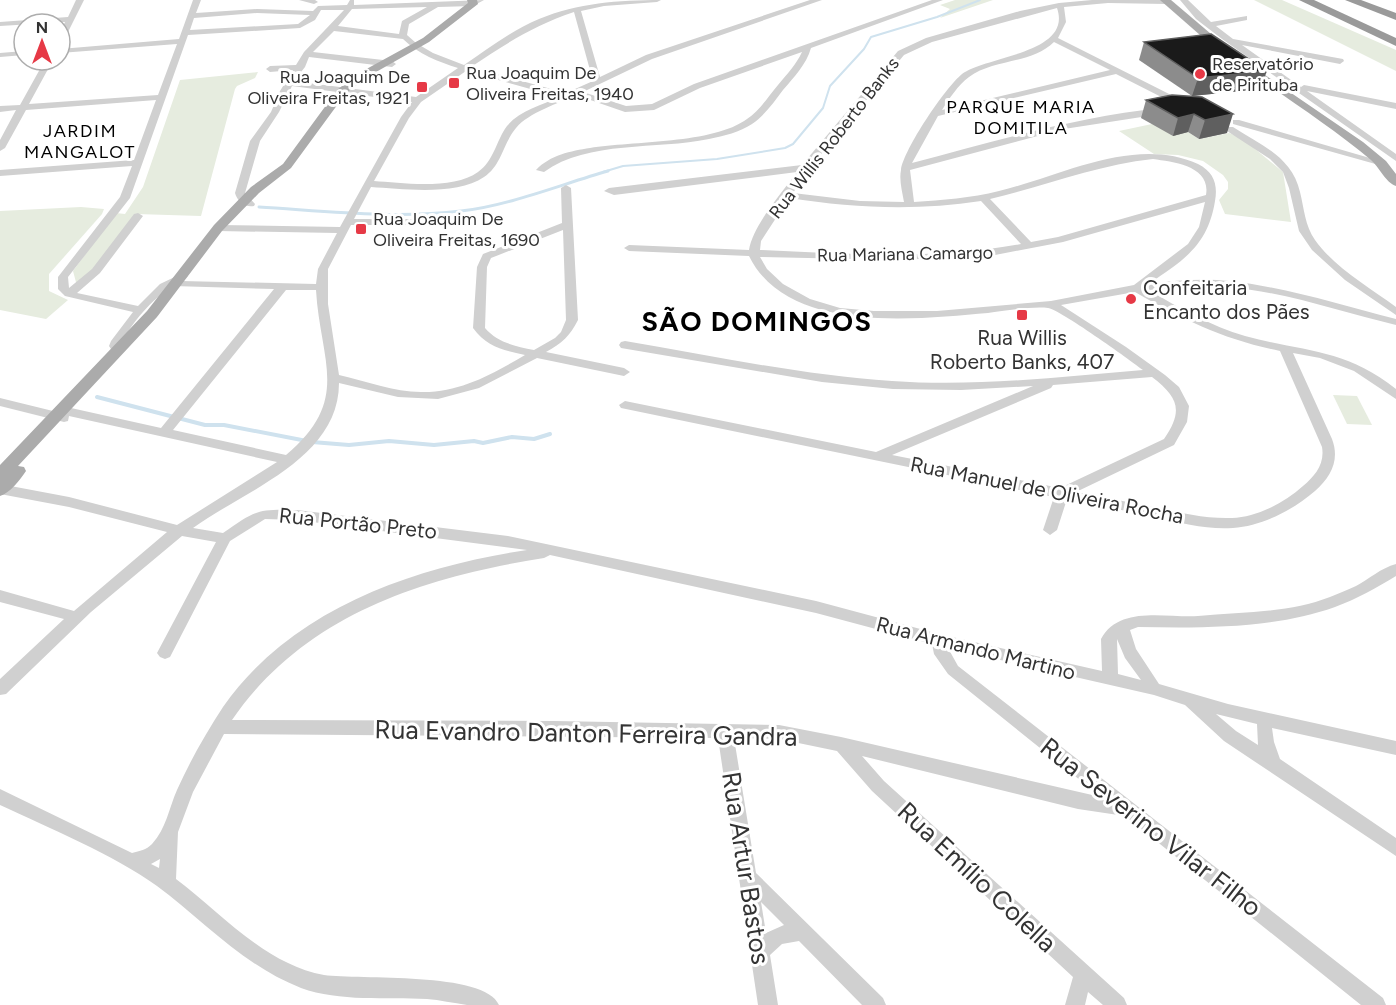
<svg xmlns="http://www.w3.org/2000/svg" width="1396" height="1005" viewBox="0 0 1396 1005" font-family="Figtree,sans-serif">
<style>
.green{fill:#e6ecdf}
.lines{fill:none;stroke-linecap:round;stroke-linejoin:round}
.stream-far2{stroke:#cfe2ee;stroke-width:2}
.stream-far1{stroke:#cfe2ee;stroke-width:3}
.stream{stroke:#cfe2ee;stroke-width:4}
.minor{fill:#d0d0d0;fill-rule:evenodd}
.major{fill:#ababab;fill-rule:evenodd}
.highway{fill:#9a9a9a;fill-rule:evenodd}
.wall{fill:#8c8c8c}
.shaded-wall{fill:#5f5f5f}
.building{fill:#1a1a1a;stroke:#5f5f5f;stroke-width:1.5}
.poi-dot{fill:#e63946;stroke:#fff;stroke-width:2}
.labels{text-anchor:middle;dominant-baseline:central;stroke-width:6;stroke-linejoin:round;paint-order:stroke}
.far-poi-label{font-size:18px;fill:#333;stroke:#fff;text-anchor:start}
.far-neighbourhood-label{font-size:18px;letter-spacing:1.5px;fill:#000;stroke:#fff}
.far-street-label{font-size:18px;fill:#333;stroke:#fff}
.poi-label{font-size:21px;fill:#333;stroke:#fff;text-anchor:start}
.street-label{font-size:21px;fill:#333;stroke:#fff}
.near-street-label{font-size:26px;fill:#333;stroke:#fff}
.district-label{font-size:27px;font-weight:bold;letter-spacing:1.5px;fill:#000;stroke:#fff}
</style>
<rect width="100%" height="100%" fill="#fff"/>
<g class="green">
<polygon points="955,0 993,0 940,18 950,9 940,5"/>
<polygon points="1254,0 1282,0 1396,50 1396,71"/>
<polygon points="258,72 255,78 237,86 235,89 201,216 136,214 94,271 77,286 73,271 116,213 125,214 143,187 180,80"/>
<polygon points="1152,124 1188,132 1199,139 1229,133 1242,138 1283,172 1291,222 1225,214 1219,200 1228,189 1228,182 1223,175 1203,161 1178,155 1154,154 1119,131"/>
<polygon points="81,207 104,209 102,214 49,274 49,291 68,300 46,319 0,310 0,211"/>
<polygon points="1333,395 1357,396 1372,425 1347,424"/>
</g>
<g class="lines">
<polyline class="stream-far2" points="603,172 623,166 717,159 785,148 793,144 823,108 830,86 864,49 871,37 937,17 980,0"/>
<path class="stream-far1" d="M259 207C326 211 394 219 461 211 508 206 562 184 608 171"/>
<polyline class="stream" points="97,397 205,425 224,425 312,442 349,445 389,441 434,445 474,441 483,443 512,437 534,439 550,434"/>
<g class="minor">
<polygon points="76,0 84,0 63,42 60,42 60,32 65,22 0,26 0,22 68,17"/>
<path d="M193 0H201L196 13 257 9 313 11 318 6 347 5 350 0H354V5L484 0 473 6 438 7 409 24 407 35 416 43 433 53 464 65C488 49 512 30 539 19 578 3 618 0 661 0L657 2 604 6 581 11 600 77 646 55 810 0H822L652 59 583 92 626 106 652 104 694 84 932 0H943L811 48C806 65 794 77 783 90 774 102 765 115 752 124 740 132 724 136 709 139 657 150 588 140 544 172L536 170C550 155 571 151 590 148 633 141 713 144 747 119 760 110 768 97 778 85 787 74 796 65 802 52L700 88 654 110 625 112 576 95C559 103 528 113 516 128 503 143 502 165 484 177 457 196 403 189 371 187L354 219H473L478 222 473 225H351L328 269V304L339 375C366 381 394 392 421 392 459 393 493 374 525 355 503 350 487 347 473 328L477 267 483 254 562 223 561 188 566 185 571 188 578 320C570 336 562 343 546 352L624 368 630 372 624 376 537 358 479 388 438 399 398 397 339 383C339 459 245 490 193 528L223 533C256 510 257 509 297 510L508 536 816 601 939 634 1102 671 1101 639C1119 605 1166 618 1198 616 1242 612 1289 613 1330 597 1339 593 1348 590 1356 586 1369 579 1381 568 1396 564V576C1376 588 1357 599 1335 607 1273 629 1202 628 1138 627L1130 630 1136 649 1159 684 1228 704 1396 741V755L1272 728 1274 742 1280 759 1396 838V856L1224 741 1185 705 1154 695 948 648 958 666 1383 998 1386 1005H1361L1125 816 1078 809 862 756 884 781 1124 998 1127 1005H1103L1088 992 1085 1005H1065L1073 977 872 791 837 751 779 739 734 738 756 873 883 998 886 1005H862L799 941 782 944 770 955 778 1005H758L718 738 224 734 193 792 178 832 176 879C221 913 266 965 324 975 359 980 485 971 499 1005 488 1005 477 1005 467 1005 453 1003 440 1000 427 999 386 997 340 1002 301 988 244 966 204 921 157 886 114 855 49 828 0 805V789L132 853C140 851 146 850 152 844 166 829 169 808 177 790 190 761 206 733 223 707 291 609 414 567 527 550L297 520 265 519 230 541 170 657 165 659 160 657 157 653 216 542 182 536 91 612 6 694 0 695V679L64 619 0 602V590L74 611 167 532 69 507 0 494V484L69 497 177 525 277 462 69 416 68 421 64 422 0 406V398L57 412 58 407 62 406 161 428 274 289 173 286C152 299 132 322 121 344L126 348 124 351 111 349 109 346 111 341 133 312 65 296 58 289V277L120 197 132 166 0 176V170L134 160 156 100 26 110 5 148 0 151V140L16 110 0 112V106L20 105 45 60H53L29 104 158 95 177 44 60 53V49L179 39ZM427 7 402 21 399 34 338 26 352 9ZM321 10H344L304 52 296 65 270 66 266 69 270 72 293 70 280 91 271 112 250 141 235 193C237 201 245 208 254 206L255 204 245 193 260 141 279 112 292 86 412 102 401 117 340 227 218 225 213 228 218 231 337 233 318 269 316 284 181 281 188 276 183 273 160 284 138 306 77 293 100 273 143 216 138 213 134 214 92 269 69 288 68 277 130 198 188 35 300 28 315 20ZM574 12 593 81 566 93 471 67C507 43 533 26 574 12ZM257 13 310 15 298 24 190 30 194 18ZM334 31 403 39C418 54 439 62 458 68L416 97 294 81 305 67 309 57 392 67 396 64 392 61 313 52ZM466 71 559 97C542 105 519 111 507 126 496 141 494 161 478 172 454 190 402 183 374 181L409 118 421 102ZM563 230 566 320 561 332 555 338 534 350C515 346 498 343 485 328L487 267 491 258ZM286 290H316C320 361 352 400 286 455L173 430ZM550 555 816 613 932 644 934 654 948 674 1101 797 841 737 779 725 554 721 232 720C304 615 423 577 544 558ZM1117 639 1125 658 1141 680 1118 674ZM1216 714 1257 724 1258 745 1236 731ZM160 859 159 868 151 864ZM761 902 784 925 766 933Z"/>
<polygon points="299,0 315,0 318,2 314,4"/>
<path d="M1092 0H1169L1170 2 1166 4 1108 3 1064 7 1066 22 1058 38 1185 102V106H1179L1116 74 938 116 912 163C995 141 1076 117 1161 108L1165 111 1161 114 1064 129 910 170 914 202C942 200 971 198 999 191 1061 176 1135 135 1198 164 1214 172 1218 185 1215 201 1208 245 1184 260 1150 283 1176 281 1202 278 1229 281 1285 287 1341 305 1396 319V325C1341 312 1285 292 1228 287 1201 285 1175 288 1149 290 1179 308 1211 326 1245 336 1304 352 1344 348 1396 389V399L1354 371 1320 358 1293 353 1332 439C1340 460 1331 477 1315 491 1293 510 1262 526 1233 528 1208 530 1181 523 1156 517 1126 511 1097 505 1067 499L1057 530 1050 535 1043 530 1054 497 621 408 619 405 625 401 876 452 1033 386 961 390 893 389 822 382 621 348 619 345 621 342 625 341C713 356 802 375 892 381 975 387 1060 377 1143 370 1130 360 1059 309 1048 308 1033 306 1004 311 988 313 916 319 788 335 749 256L629 251 624 248 629 245 749 250C753 225 782 193 797 172L614 195 604 191 609 188 802 165 898 51 926 38 1020 11 1059 3ZM1057 8C1073 54 985 56 962 74 945 88 904 149 901 170 899 180 902 191 904 202L860 201 793 193 808 170 904 55 932 42ZM1054 42 1110 70 942 110C949 99 958 85 969 77 993 59 1032 64 1054 42ZM1153 159C1174 162 1211 166 1206 195L1058 237 1031 242 990 199C1045 186 1097 165 1153 159ZM789 198C853 208 916 211 981 201L1021 244C936 260 846 254 760 250L761 241ZM1205 202 1199 227 1188 244 1134 285 1051 301 937 311H874L840 308 810 299 783 284 767 269 760 257 900 260 995 255 1063 242ZM1135 292C1184 320 1225 340 1280 351L1322 447C1325 464 1315 476 1303 486 1284 503 1257 517 1232 518 1207 519 1182 513 1158 508 1131 503 1104 497 1076 492L1174 445 1187 422 1189 406 1179 387 1165 375 1126 347 1061 305ZM1152 377C1178 397 1184 410 1164 439L1060 488 892 455 1051 388 1053 385Z"/>
<polygon points="1180,0 1188,0 1211,22 1247,16 1247,20 1216,26 1233,39 1343,59 1344,61 1340,64 1242,45 1301,87 1304,85 1396,103 1396,109 1307,91 1396,154 1396,161 1222,39 1196,19"/>
<polygon points="24,51 24,55 0,57 0,53"/>
<polygon points="1233,120 1239,120 1387,163 1379,165 1233,124"/>
<path d="M1227 127H1233C1261 145 1292 157 1300 192 1304 208 1305 226 1315 240 1335 268 1369 287 1396 307V315L1345 280 1312 250 1299 231 1289 188 1283 172 1270 159 1227 131Z"/>
</g>
<g class="major">
<path d="M467 0H477L478 4 429 42 369 76 346 93 291 168 259 193 222 231 157 317 18 466 24 467 26 471C20 480 10 493 0 496V465L147 311 214 225 251 187 283 164 338 89 361 72 423 38 468 3Z"/>
<polygon points="1160,0 1171,0 1224,45 1224,49 1216,49"/>
<path d="M1246 62 1363 142 1386 161 1396 174V186C1386 183 1379 167 1371 160 1330 126 1285 97 1242 67V63Z"/>
</g>
<g class="highway">
<polygon points="1299,0 1314,0 1396,38 1396,46"/>
<polygon points="1345,0 1361,0 1396,13 1396,20"/>
</g>
</g>
<g class="wall">
<polygon points="1144,42 1260,89 1192,96 1139,60"/>
<polygon points="1172,95 1227,133 1199,139 1188,132 1173,136 1141,118 1146,100"/>
</g>
<g class="shaded-wall">
<polygon points="1267,71 1260,89 1192,96 1198,78"/>
<polygon points="1194,114 1188,132 1173,136 1178,118"/>
<polygon points="1233,114 1227,133 1199,139 1205,120"/>
</g>
<g class="building">
<polygon points="1211,34 1267,71 1198,78 1144,42"/>
<polygon points="1172,95 1202,97 1233,114 1205,120 1194,114 1178,118 1146,100"/>
</g>
<g class="poi-dot">
<circle cx="1200" cy="74" r="6"/>
<rect x="448" y="77" width="12" height="12" rx="3"/>
<rect x="416" y="81" width="12" height="12" rx="3"/>
<rect x="355" y="223" width="12" height="12" rx="3"/>
<circle cx="1131" cy="299" r="6"/>
<rect x="1016" y="309" width="12" height="12" rx="3"/>
</g>
<g class="labels">
<g class="far-poi-label">
<text x="1212" y="64">Reservatório<tspan x="1212" dy="21">de Pirituba</tspan></text>
<text x="466" y="73">Rua Joaquim De<tspan x="466" dy="21">Oliveira Freitas, 1940</tspan></text>
<text x="410" y="77" text-anchor="end">Rua Joaquim De<tspan x="410" dy="21">Oliveira Freitas, 1921</tspan></text>
<text x="373" y="219">Rua Joaquim De<tspan x="373" dy="21">Oliveira Freitas, 1690</tspan></text>
</g>
<g class="far-neighbourhood-label">
<text x="1021" y="107">PARQUE MARIA<tspan x="1021" dy="21">DOMITILA</tspan></text>
<text x="80" y="131">JARDIM<tspan x="80" dy="21">MANGALOT</tspan></text>
</g>
<g class="far-street-label">
<text transform="translate(834 138) rotate(-52)">Rua Willis Roberto Banks</text>
<text transform="translate(905 254) rotate(-1)">Rua Mariana Camargo</text>
</g>
<g class="poi-label">
<text x="1143" y="287">Confeitaria<tspan x="1143" dy="24">Encanto dos Pães</tspan></text>
<text x="1022" y="337" text-anchor="middle">Rua Willis<tspan x="1022" dy="24">Roberto Banks, 407</tspan></text>
</g>
<g class="street-label">
<text transform="translate(1047 490) rotate(11)">Rua Manuel de Oliveira Rocha</text>
<text transform="translate(358 523) rotate(6)">Rua Portão Preto</text>
<text transform="translate(976 648) rotate(14)">Rua Armando Martino</text>
</g>
<g class="near-street-label">
<text transform="translate(586 733) rotate(1)">Rua Evandro Danton Ferreira Gandra</text>
<text transform="translate(1151 827) rotate(38)">Rua Severino Vilar Filho</text>
<text transform="translate(746 868) rotate(81)">Rua Artur Bastos</text>
<text transform="translate(977 877) rotate(43)">Rua Emílio Colella</text>
</g>
<g class="district-label">
<text x="757" y="321">SÃO DOMINGOS</text>
</g>
</g>
<g transform="translate(42 42)"><circle r="28" fill="#ffffff" stroke="#adadad" stroke-width="1.5"/>
<path d="M0-4.5L10 22L0 15L-10 22Z" fill="#e63946"/>
<text y="-9" font-size="16" font-weight="bold" text-anchor="middle" fill="#333333">N</text>
</g>
</svg>
